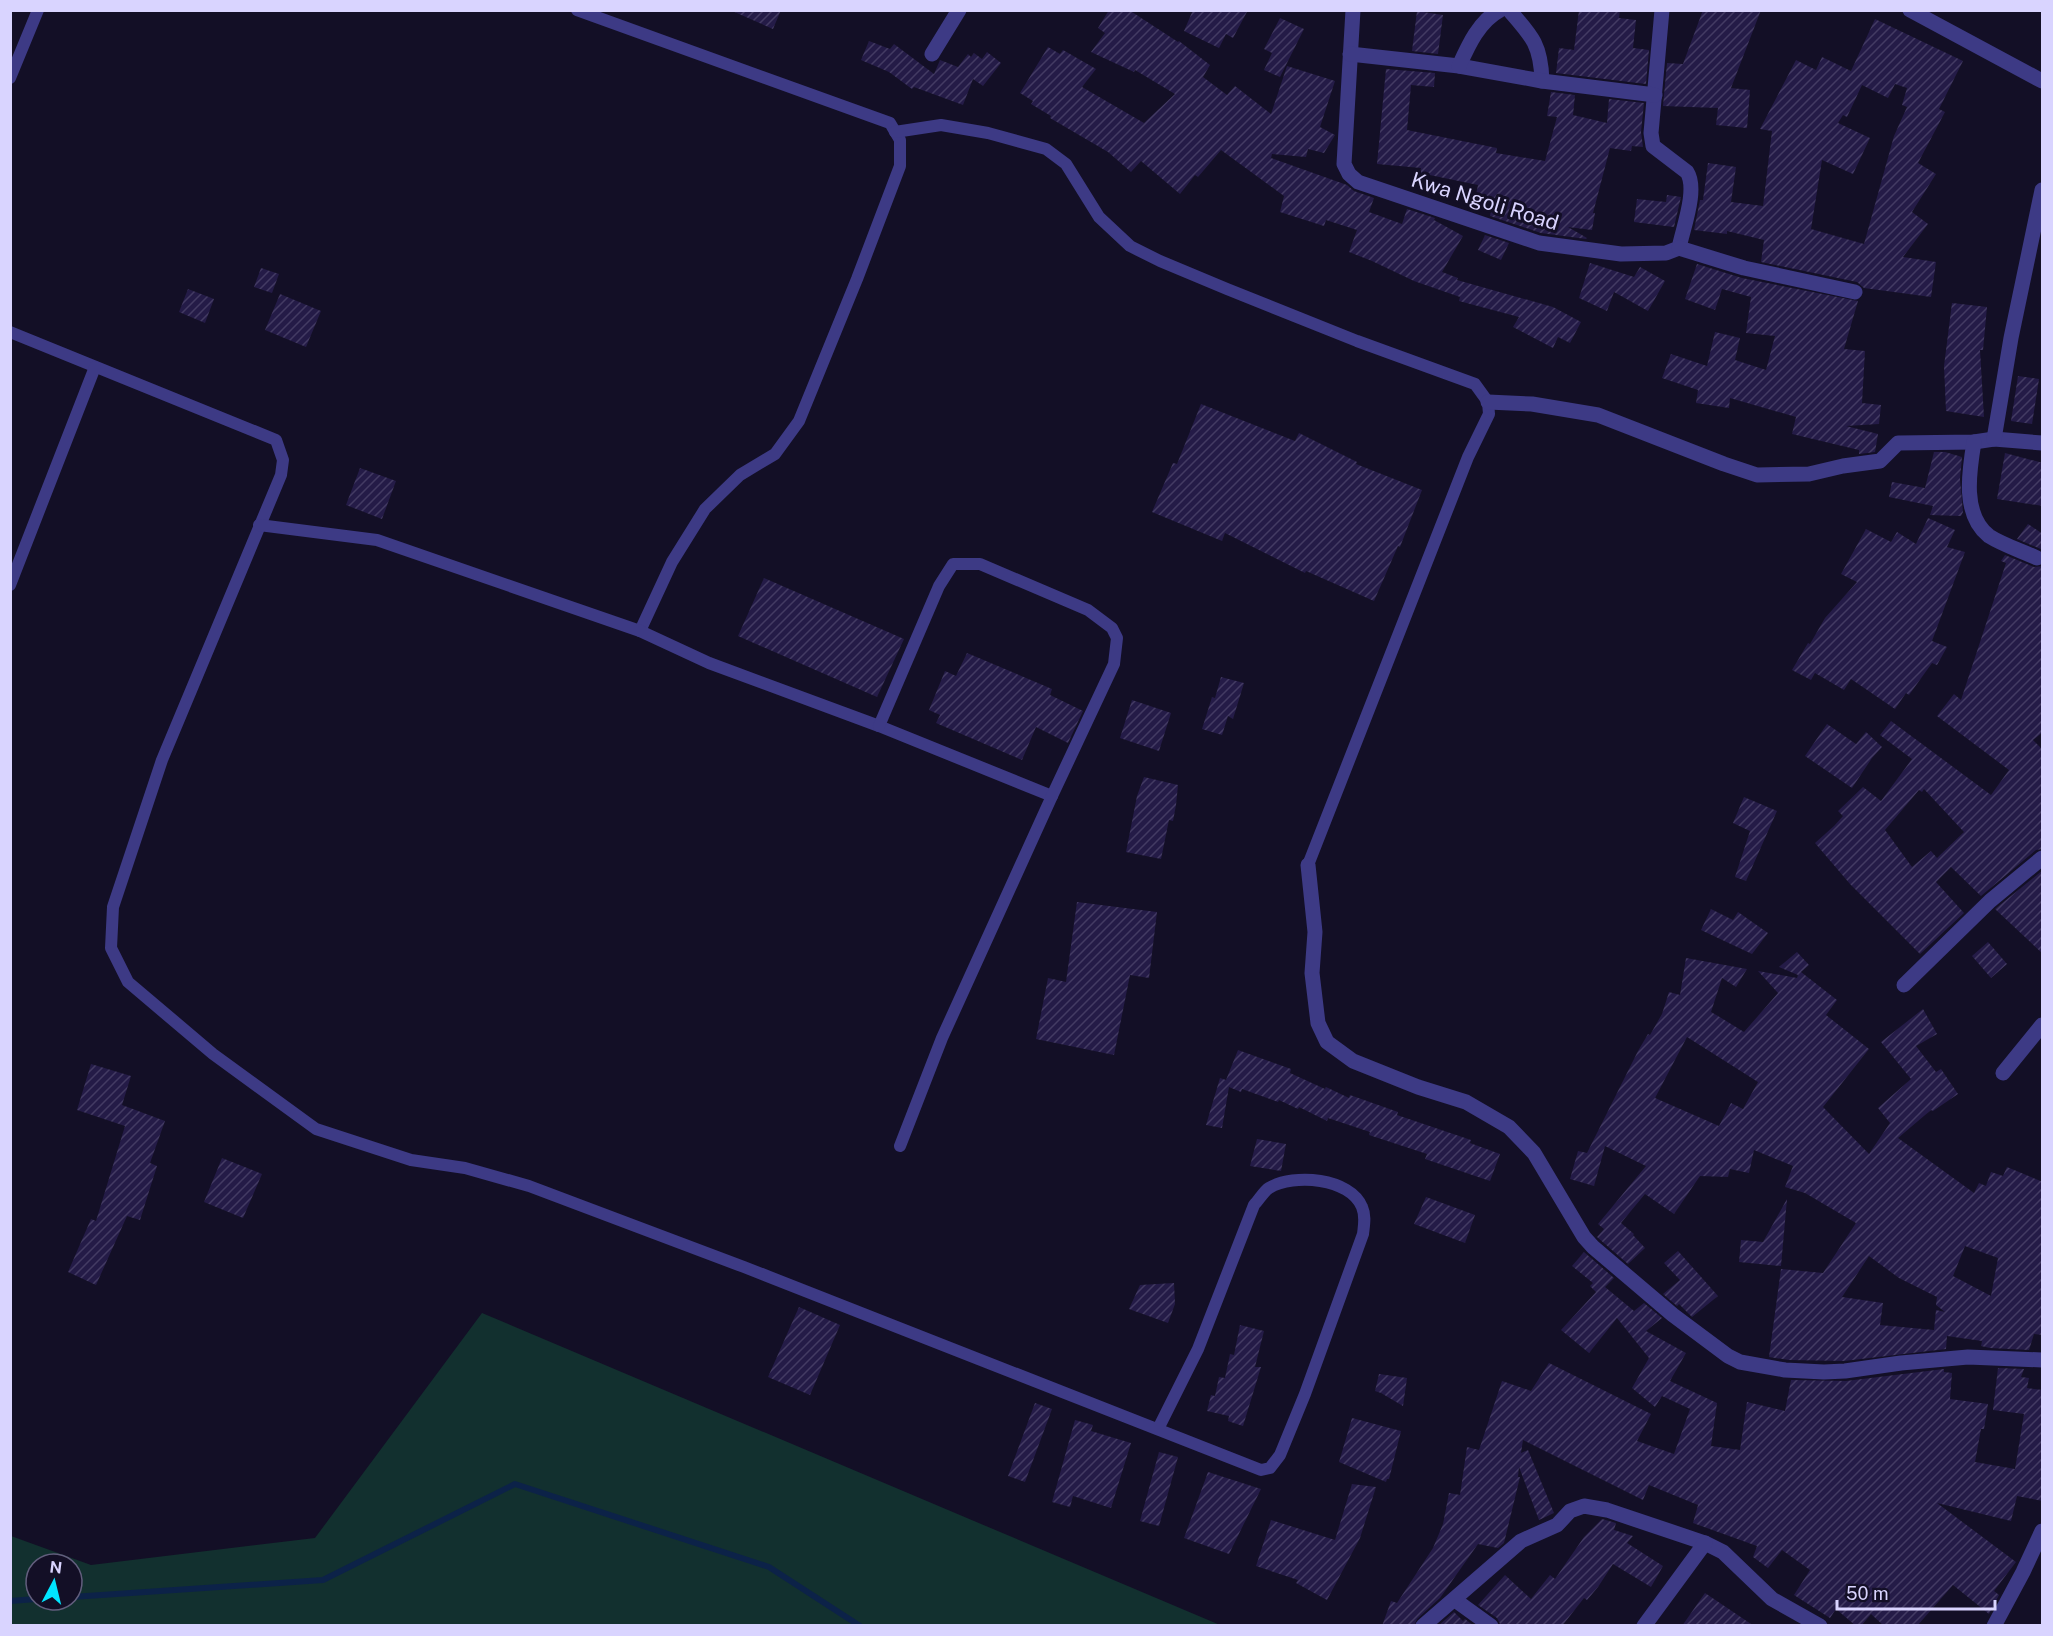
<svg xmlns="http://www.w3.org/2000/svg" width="2053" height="1636" viewBox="0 0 2053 1636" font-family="'Public Sans',sans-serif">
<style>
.green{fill:#12302f;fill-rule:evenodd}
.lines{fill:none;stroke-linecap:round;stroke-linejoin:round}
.stream{stroke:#0c2248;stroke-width:6}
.building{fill:url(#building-hatch);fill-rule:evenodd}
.service{stroke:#3d3a85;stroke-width:12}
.minor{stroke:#3d3a85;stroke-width:15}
.labels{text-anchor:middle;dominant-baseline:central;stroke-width:6;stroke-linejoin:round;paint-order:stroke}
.street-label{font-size:21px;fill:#d9d4ff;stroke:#130f26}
</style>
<defs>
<pattern id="building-hatch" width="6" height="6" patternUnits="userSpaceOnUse" patternTransform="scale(1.5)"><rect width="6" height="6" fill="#241b47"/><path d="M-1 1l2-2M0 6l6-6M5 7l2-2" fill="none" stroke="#433b63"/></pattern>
</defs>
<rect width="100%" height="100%" fill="#130f26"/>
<path class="green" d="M482 1313 1220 1625H11V1536L91 1565 315 1538ZM36 1564H72V1600H36Z"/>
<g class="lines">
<g class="stream">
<polyline points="72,1597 323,1580 515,1484 769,1567 860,1626"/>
<polyline points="10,1601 36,1599"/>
</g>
</g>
<g class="building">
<polygon points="730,10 781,10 773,29"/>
<polygon points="1109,10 1129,10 1178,42 1179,41 1210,65 1203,77 1227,95 1235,86 1271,114 1287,66 1335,81 1320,127 1335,135 1324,153 1308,149 1306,157 1272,154 1271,158 1347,185 1354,191 1374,198 1369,212 1402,224 1407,209 1435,218 1434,220 1463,236 1442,272 1458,278 1457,280 1553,307 1581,322 1570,343 1558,337 1553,348 1513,327 1519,317 1459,301 1460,297 1414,281 1372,261 1349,252 1357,230 1326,220 1324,226 1280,212 1284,196 1221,150 1198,177 1195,175 1180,194 1141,161 1131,172 1108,152 1050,118 1051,116 1031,104 1033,101 1020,93 1048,47 1060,54 1063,50 1096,69 1082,87 1144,123 1175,94 1135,70 1134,72 1091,52 1105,33 1098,28"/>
<polygon points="1193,10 1248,10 1233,38 1226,34 1219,48 1184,31"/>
<polygon points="1579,10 1620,10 1619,18 1636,20 1633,48 1649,50 1646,84 1556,73 1559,48 1574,50"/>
<polygon points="1703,10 1761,10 1731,88 1750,90 1747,128 1716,125 1718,108 1663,106 1667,63 1683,64"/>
<polygon points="1417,11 1443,15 1438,54 1412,51"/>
<polygon points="1280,18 1304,29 1280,77 1264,70 1272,53 1264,49"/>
<path d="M1875 19 1963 61 1939 109 1945 112 1918 163 1936 174 1912 212 1928 224 1903 257 1936 262 1931 297 1864 288 1857 282 1761 262 1764 240 1727 231V234L1694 230 1700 200H1703L1708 163 1736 167 1731 202 1763 206 1772 131 1760 129 1796 60 1816 70 1822 57 1851 71ZM1895 84 1907 88 1902 105 1907 107 1894 136 1864 244 1811 229 1822 160 1853 174 1870 138 1838 123 1843 115 1847 117 1862 85 1888 98Z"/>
<polygon points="869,41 890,49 894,44 934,74 940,60 958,67 968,54 971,57 974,53 982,59 987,52 1001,63 983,86 973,79 963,105 914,87 912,89 889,72 861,60"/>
<polygon points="1386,69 1435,73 1434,87 1411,85 1407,130 1497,148 1496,153 1545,161 1557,117 1547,116 1551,92 1575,95 1573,115 1607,123 1609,99 1644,103 1641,132 1643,147 1632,146 1631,151 1610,148 1593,213 1595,213 1592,230 1568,227 1587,238 1586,239 1541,233 1490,216 1492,203 1475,199 1478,185 1420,173 1421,168 1377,164"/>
<polygon points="1667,195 1681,197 1674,227 1634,222 1637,199 1666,202"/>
<polygon points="1485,235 1509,243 1501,260 1478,250"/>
<polygon points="1590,263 1634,277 1640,267 1665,281 1648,311 1614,292 1607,311 1579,298"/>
<polygon points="1697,264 1742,278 1858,301 1844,349 1865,351 1862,403 1881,405 1879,424 1846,426 1878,434 1875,452 1859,454 1859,450 1792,434 1796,417 1730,398 1729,408 1696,403 1698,390 1662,378 1671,354 1707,366 1715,332 1740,338 1735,360 1766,370 1775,336 1746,333 1751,297 1722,289 1715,310 1685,299"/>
<polygon points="261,268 279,274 272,293 254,287"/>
<polygon points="188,289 214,299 205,323 179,312"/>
<polygon points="280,294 321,311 306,347 265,330"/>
<polygon points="1952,303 1987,307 1983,350 1980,350 1984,417 1946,411 1944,366"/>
<polygon points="2018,376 2039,379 2032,424 2011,421"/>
<polygon points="1201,404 1295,441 1299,433 1357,462 1356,464 1422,490 1400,547 1398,546 1374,601 1306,571 1305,573 1225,533 1222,541 1152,512 1173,463 1177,464"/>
<polygon points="1934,452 1945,452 1962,457 1960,479 1963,512 1961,516 1930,515 1933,506 1889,497 1892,482 1925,488"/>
<polygon points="2005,453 2043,463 2043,506 1997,499"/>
<polygon points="360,468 396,481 382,519 346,505"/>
<polygon points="1928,518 1955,530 1947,547 1965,552 1932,641 1947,647 1937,665 1932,663 1909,695 1906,693 1895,709 1851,679 1844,690 1815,673 1811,680 1792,670 1808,643 1810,644 1825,618 1857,582 1841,574 1866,529 1891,542 1897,532 1916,544"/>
<polygon points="2028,524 2043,534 2043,550 2017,539"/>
<path d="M2005 555 2034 567 2043 566V732L2033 740 2043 750V849L2036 850 1981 896 1951 867 1936 882 1964 913 1920 954 1850 884 1815 843 1834 826 1843 816 1838 811 1863 787 1881 801 1912 759 1880 735 1891 721 1991 795 2009 770 1937 716 1954 694 1961 700 2006 563 2001 561ZM1924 789 1964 832 1937 858 1931 851 1912 867 1885 830 1919 790 1922 792Z"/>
<polygon points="764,578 904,639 877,697 738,636"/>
<polygon points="967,653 1052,689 1050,695 1083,711 1068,743 1036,727 1022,760 936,723 940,715 929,710 945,671 956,676"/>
<polygon points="1221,677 1244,683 1233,719 1228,716 1222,735 1202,729 1212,697 1215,698"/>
<polygon points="1132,700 1171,713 1159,751 1120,738"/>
<polygon points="1827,724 1856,744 1866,732 1882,747 1872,758 1852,788 1805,756"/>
<polygon points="1144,777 1178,785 1176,805 1173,821 1169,820 1161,859 1126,852 1137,796"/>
<polygon points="1744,797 1777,811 1746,881 1735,877 1750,831 1733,823"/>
<polygon points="2043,870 2043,954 1995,909"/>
<polygon points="1077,902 1157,912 1149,978 1130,975 1114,1055 1036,1039 1048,978 1066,982"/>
<polygon points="1711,909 1733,920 1738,912 1768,933 1752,954 1701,930"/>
<polygon points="1988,942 2007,964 1991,978 1972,956"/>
<path d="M1797 952 1809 965 1801 972 1837 1000 1826 1015 1869 1049 1823 1107 1869 1154 1890 1123 1878 1108 1911 1079 1881 1042 1923 1009 1937 1034 1916 1046 1936 1072 1941 1069 1958 1094 1933 1111 1931 1110 1898 1138 1974 1193 1979 1183 1986 1186 1991 1172 2003 1176 2007 1167 2043 1182V1335L2034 1334 2029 1350 1990 1348 1981 1346 1982 1341 1947 1336 1946 1349 1844 1361 1789 1360 1769 1357 1781 1269 1823 1273 1856 1223 1805 1193 1785 1187 1793 1166 1754 1150 1749 1173 1730 1169 1728 1177 1700 1176 1674 1214 1645 1194 1621 1223 1634 1234 1633 1235 1645 1248 1628 1264 1597 1237 1604 1229 1598 1224 1646 1166 1605 1146 1594 1186 1570 1179 1578 1151 1587 1153 1638 1051 1648 1034 1650 1035 1662 1014 1669 992 1680 995 1686 958 1747 969 1736 987 1722 978 1711 1012 1718 1016 1716 1018 1718 1016 1744 1032 1778 993 1758 971 1797 978 1798 975 1779 967ZM1687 1037 1758 1082 1743 1109 1731 1103 1719 1126 1655 1098ZM1965 1246 1998 1258 1991 1296 1953 1276ZM1869 1256 1899 1278 1937 1297 1936 1305 1945 1312 1936 1310 1934 1330 1880 1325 1883 1303 1842 1297Z"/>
<polygon points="1238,1050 1291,1069 1290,1073 1325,1089 1326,1087 1349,1098 1350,1095 1398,1112 1397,1115 1471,1140 1470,1143 1500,1154 1490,1181 1425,1159 1427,1154 1369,1135 1370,1132 1328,1118 1327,1121 1299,1107 1298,1109 1279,1100 1278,1102 1242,1089 1241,1092 1229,1087 1222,1128 1206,1125 1220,1078 1226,1080"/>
<polygon points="91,1064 131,1076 122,1105 165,1121 150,1163 157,1166 140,1220 127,1216 96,1285 68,1272 91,1219 96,1221 125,1126 77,1110"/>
<polygon points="1257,1139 1286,1144 1281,1171 1250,1166"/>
<polygon points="222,1158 262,1174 243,1218 204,1202"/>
<polygon points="1426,1197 1475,1215 1465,1243 1414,1224"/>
<polygon points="1787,1199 1781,1266 1739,1262 1741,1240 1763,1242"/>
<polygon points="1678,1251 1718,1296 1692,1317 1679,1304 1677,1306 1663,1294 1680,1280 1664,1263"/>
<polygon points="1584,1252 1614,1278 1605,1287 1634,1311 1644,1303 1662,1318 1646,1331 1686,1353 1670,1381 1717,1403 1711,1446 1740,1450 1747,1402 1785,1411 1791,1380 1846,1381 1944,1369 1944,1372 1952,1373 1950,1399 1988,1404 1984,1429 1981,1429 1975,1462 2015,1469 2024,1414 1993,1410 1998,1368 2024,1369 2021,1377 2029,1378 2027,1388 2043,1390 2043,1501 2017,1496 2011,1521 1937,1503 2016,1562 1994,1591 1999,1595 1989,1614 1953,1585 1917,1626 1884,1626 1871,1614 1861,1626 1856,1626 1836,1609 1830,1618 1794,1595 1810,1570 1782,1550 1768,1568 1753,1557 1757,1546 1693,1523 1698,1505 1649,1485 1643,1500 1523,1440 1521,1453 1528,1450 1554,1513 1539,1520 1519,1467 1518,1477 1520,1477 1504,1543 1498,1548 1478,1544 1440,1598 1417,1619 1414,1626 1382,1626 1391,1601 1397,1603 1433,1548 1443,1524 1449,1493 1460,1495 1467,1447 1479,1450 1502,1381 1531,1391 1549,1363 1651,1414 1637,1441 1674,1454 1690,1409 1662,1396 1655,1407 1632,1388 1649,1358 1617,1318 1589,1353 1561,1330 1596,1292 1590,1286 1593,1283 1572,1266"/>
<polygon points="1174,1283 1175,1304 1168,1323 1129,1309 1140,1285"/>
<polygon points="799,1307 840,1325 810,1395 768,1377"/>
<polygon points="1240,1325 1264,1331 1255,1367 1261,1367 1243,1426 1228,1421 1229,1416 1207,1411 1211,1395 1215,1396 1219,1377 1225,1378 1230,1354 1234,1355"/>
<polygon points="1379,1374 1407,1378 1403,1406 1381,1393 1375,1391"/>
<polygon points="1035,1403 1052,1409 1025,1482 1008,1476"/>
<polygon points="1352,1418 1401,1431 1389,1479 1387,1479 1386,1482 1339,1462"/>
<polygon points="1075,1420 1093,1425 1091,1431 1131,1443 1111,1508 1073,1496 1070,1507 1052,1502"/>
<polygon points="1159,1452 1178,1457 1159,1526 1140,1521"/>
<polygon points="1208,1472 1261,1489 1229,1554 1184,1538"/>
<polygon points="1352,1484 1376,1487 1360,1538 1327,1600 1296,1583 1298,1580 1256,1566 1271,1520 1335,1540"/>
<polygon points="1602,1519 1616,1523 1614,1530 1633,1536 1627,1543 1663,1566 1651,1587 1613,1564 1598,1587 1587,1600 1584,1598 1562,1626 1501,1626 1497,1618 1478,1605 1505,1575 1531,1599 1550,1575 1555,1579 1584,1537"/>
<polygon points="1705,1593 1754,1626 1682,1626"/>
<polygon points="1454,1612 1463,1621 1465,1619 1474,1626 1438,1626"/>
</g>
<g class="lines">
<g class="service">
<polyline points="577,10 890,123 900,140 900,166 857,279 799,421 775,454 740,475 705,509 672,562 640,631"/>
<polyline points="10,78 38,10"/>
<polyline points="895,132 941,125 988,133 1046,149 1066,164 1099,217 1130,246 1160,261 1227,289 1357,341 1475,384 1488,402 1489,414 1468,457 1308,865"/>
<path d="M10 332 276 440 283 460 281 475 162 760 113 907 111 948 128 982 213 1054 316 1129 411 1160 465 1168 529 1186 744 1267 1261 1470 1270 1468 1280 1455 1305 1394 1363 1234C1364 1225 1366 1216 1362 1207 1350 1178 1294 1173 1269 1188 1264 1191 1259 1200 1254 1205L1198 1349 1158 1429"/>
<polyline points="259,525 377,540 640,631 709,663 879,726 1052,796"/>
<polyline points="10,585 95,367"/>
<polyline points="879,726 939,586 953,564 980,564 1088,610 1112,628 1117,638 1114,664 1052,796 942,1038 900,1146"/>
</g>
<g class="minor">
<path d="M1353 10 1344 164 1349 174 1358 182 1539 243 1621 254 1666 253 1679 248C1683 228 1698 189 1687 172L1653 146 1651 133 1662 10"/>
<path d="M1509 10C1532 36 1541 45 1542 81"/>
<polyline points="1910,10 2042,81"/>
<polyline points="932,54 959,10"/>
<polyline points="1350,54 1459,66 1542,81 1655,95"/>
<path d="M1459 66C1468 46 1479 21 1500 10"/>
<polyline points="1679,248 1744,268 1855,292"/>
<polyline points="1488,402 1532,404 1598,415 1724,464 1757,475 1809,474 1843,466 1880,461 1898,443 1974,442 1994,439 2042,443"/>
<polyline points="1994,439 2011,338 2042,190"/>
<path d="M1974 442C1969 472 1962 515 1989 536 2003 545 2022 551 2037 558"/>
<polyline points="1308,865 1315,932 1312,973 1318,1023 1327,1042 1353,1061 1418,1087 1466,1102 1509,1127 1534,1153 1584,1237 1593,1247 1673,1315 1728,1356 1740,1362 1785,1370 1824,1372 1845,1371 1901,1363 1968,1357 2042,1360"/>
<polyline points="1904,985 1990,901 2042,858"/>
<polyline points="2003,1073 2042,1025"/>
<polyline points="1455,1600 1491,1626"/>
<polyline points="1423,1626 1521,1541 1557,1525 1570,1511 1584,1506 1607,1510 1705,1543 1723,1552 1772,1599 1820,1626"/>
<polyline points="1644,1626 1705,1543"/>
<polyline points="1994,1626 2023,1572 2042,1531"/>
</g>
</g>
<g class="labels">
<g class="street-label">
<text transform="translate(1485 201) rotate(17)">Kwa Ngoli Road</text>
</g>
</g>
<rect width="2053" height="1636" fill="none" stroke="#d9d4ff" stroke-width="24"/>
<g transform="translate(54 1582) rotate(7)"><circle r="28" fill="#130f26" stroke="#625e7d" stroke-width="1.5"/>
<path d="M0-4.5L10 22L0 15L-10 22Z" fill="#00e5ff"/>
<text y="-9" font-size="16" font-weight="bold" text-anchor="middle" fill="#d9d4ff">N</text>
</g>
<path d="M1837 1600v9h158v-9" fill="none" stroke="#d9d4ff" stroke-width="3"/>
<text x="1846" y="1600" font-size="18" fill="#d9d4ff" stroke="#130f26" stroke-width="4.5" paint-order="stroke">50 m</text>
</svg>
